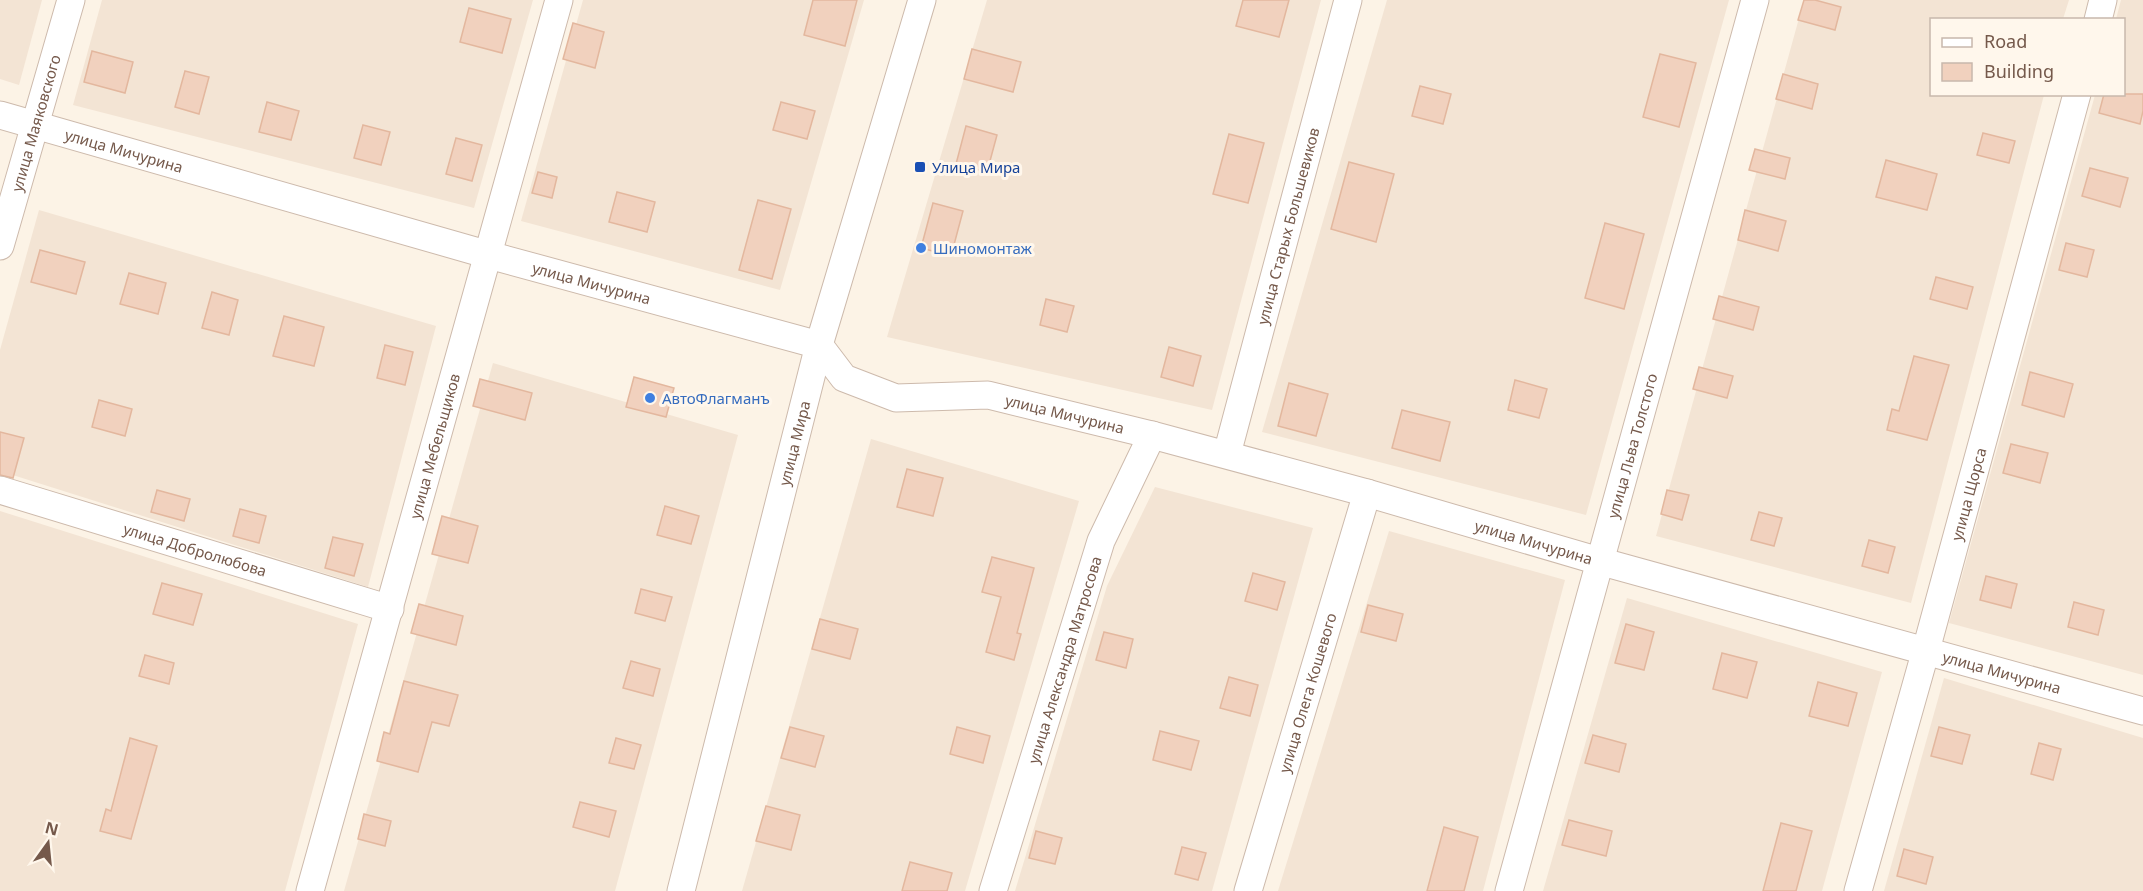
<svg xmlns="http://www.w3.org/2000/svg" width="2143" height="891" viewBox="0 0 2143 891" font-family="'Noto Sans',sans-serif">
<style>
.residential{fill:#f3e4d4}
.building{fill:#f1d1be;stroke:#e3b79e;stroke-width:1.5}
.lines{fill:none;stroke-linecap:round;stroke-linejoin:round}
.minor-casing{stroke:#cdbaac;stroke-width:29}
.minor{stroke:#fff;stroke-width:27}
.transit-dot{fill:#1a4fb4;stroke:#fff7ec;stroke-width:2}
.shop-dot{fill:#3f7fe0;stroke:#fff7ec;stroke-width:2}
.labels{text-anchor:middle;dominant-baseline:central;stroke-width:6;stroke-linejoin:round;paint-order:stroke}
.street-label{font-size:15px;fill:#75594b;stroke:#fff7ec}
.transit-label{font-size:15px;fill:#164399;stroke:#fff7ec;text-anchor:start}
.shop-label{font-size:15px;fill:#366cbe;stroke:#fff7ec;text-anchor:start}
</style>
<rect width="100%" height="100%" fill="#fcf3e6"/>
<g class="residential">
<polygon points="0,0 42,0 19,85 0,79"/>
<polygon points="102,0 533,0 474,208 73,105"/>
<polygon points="583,0 864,0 780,290 521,221"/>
<polygon points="987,0 1321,0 1212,410 887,337"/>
<polygon points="1387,0 1729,0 1586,515 1262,432"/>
<polygon points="1804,0 2069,0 2063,19 1932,20 1932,94 2044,95 1911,603 1656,536"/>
<polygon points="2121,0 2143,0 2143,675 1949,623 2095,95 2124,94 2124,20 2116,19"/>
<polygon points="39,210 436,326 368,587 0,471 0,350"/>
<polygon points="493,363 738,435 615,891 344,891"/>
<polygon points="871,439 1079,501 965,891 742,891"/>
<polygon points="1155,487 1313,528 1212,891 1015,891 1107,586"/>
<polygon points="0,511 358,624 285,891 0,891"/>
<polygon points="1389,531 1565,580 1483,891 1278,891"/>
<polygon points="1627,598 1882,672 1822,891 1543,891"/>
<polygon points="1944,678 2143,738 2143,891 1884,891"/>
</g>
<g class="building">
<polygon points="813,0 857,0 845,46 804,35"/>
<polygon points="1243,0 1289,0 1279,37 1236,26"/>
<polygon points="1804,0 1815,0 1841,7 1835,30 1798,20"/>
<polygon points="469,8 511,19 502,53 460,42"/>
<polygon points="573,23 604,32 595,68 563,59"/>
<polygon points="972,49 1021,62 1013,92 964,79"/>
<polygon points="92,51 133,62 125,93 84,82"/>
<polygon points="1660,54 1696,63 1679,127 1643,117"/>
<polygon points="185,71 209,77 199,114 175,107"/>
<polygon points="1783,74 1818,84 1812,109 1776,99"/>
<polygon points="1420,86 1451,94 1443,124 1412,116"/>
<polygon points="2104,94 2143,94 2143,111 2140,124 2099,113"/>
<polygon points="267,102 299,111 291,140 259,132"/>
<polygon points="781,102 815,111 807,139 773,130"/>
<polygon points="363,125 390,132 381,165 354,158"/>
<polygon points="966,126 997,135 987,172 956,164"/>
<polygon points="1983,133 2015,141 2009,163 1977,155"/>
<polygon points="1229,134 1264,143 1248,203 1213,194"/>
<polygon points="456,138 482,145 472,181 446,174"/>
<polygon points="1755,149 1790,158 1785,179 1749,170"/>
<polygon points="1886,160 1937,174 1927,210 1876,197"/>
<polygon points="1349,162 1394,174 1376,242 1331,229"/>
<polygon points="2090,168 2128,178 2120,207 2082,196"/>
<polygon points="538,172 557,177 552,198 532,193"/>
<polygon points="617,192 655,202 647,232 609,222"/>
<polygon points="758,200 791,209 772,279 739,270"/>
<polygon points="933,203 963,211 951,256 921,248"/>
<polygon points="1745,210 1786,221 1778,251 1738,240"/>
<polygon points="1605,223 1644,234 1624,309 1585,298"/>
<polygon points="2066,243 2094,250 2087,277 2059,270"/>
<polygon points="40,250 85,262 76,294 31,282"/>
<polygon points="129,273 166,283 158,314 120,304"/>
<polygon points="1936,277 1973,287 1967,309 1930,299"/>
<polygon points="212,292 238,300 229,335 202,328"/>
<polygon points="1719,296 1759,307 1753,330 1713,319"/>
<polygon points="1046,299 1074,306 1067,332 1040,325"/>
<polygon points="284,316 324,327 314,366 273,356"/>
<polygon points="385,345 413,352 405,385 377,378"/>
<polygon points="1169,347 1201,356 1193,386 1161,377"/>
<polygon points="1914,356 1949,365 1927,440 1887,430 1892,409 1899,411"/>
<polygon points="1699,367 1733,376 1727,398 1693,389"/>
<polygon points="2030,372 2073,384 2064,417 2022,405"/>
<polygon points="634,377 674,388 666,417 626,407"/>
<polygon points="480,379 532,393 525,420 473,406"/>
<polygon points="1515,380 1547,389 1539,418 1508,410"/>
<polygon points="1289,383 1328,394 1316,436 1278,426"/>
<polygon points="99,400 132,409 125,436 92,427"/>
<polygon points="1402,410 1450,422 1440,461 1392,448"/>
<polygon points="0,432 24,438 13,478 0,475"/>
<polygon points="2011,444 2048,453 2040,483 2003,473"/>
<polygon points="907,469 943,478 933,516 897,507"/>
<polygon points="157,490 190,499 184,521 151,512"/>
<polygon points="1667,490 1689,495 1682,520 1661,514"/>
<polygon points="665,506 699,516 691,544 657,535"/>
<polygon points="240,509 266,516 259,543 233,536"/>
<polygon points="1759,512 1782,518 1774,546 1751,540"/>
<polygon points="442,516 478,526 468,563 432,554"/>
<polygon points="333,537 363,544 354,576 325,568"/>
<polygon points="1869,540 1895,547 1888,573 1862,566"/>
<polygon points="992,557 1034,568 1017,633 1021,634 1014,660 986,652 1001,597 982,592"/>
<polygon points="1253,573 1285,582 1277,610 1245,601"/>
<polygon points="1986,576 2017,584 2011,608 1980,600"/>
<polygon points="162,583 202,594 193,625 153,614"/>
<polygon points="641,589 672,597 665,621 635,613"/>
<polygon points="2074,602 2104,610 2098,635 2068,627"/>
<polygon points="419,604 463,616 456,645 411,633"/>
<polygon points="1368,605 1403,614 1396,641 1361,632"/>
<polygon points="820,619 858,629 850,659 812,649"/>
<polygon points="1626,624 1654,632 1644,670 1615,663"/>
<polygon points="1104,632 1133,639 1126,668 1096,660"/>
<polygon points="1722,653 1757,662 1747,698 1713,689"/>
<polygon points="145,655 174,663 169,684 139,676"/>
<polygon points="631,661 660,669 653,696 623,688"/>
<polygon points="1229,677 1258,685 1250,716 1220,708"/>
<polygon points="404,681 458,695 449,726 432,722 418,772 377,761 384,732 390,734"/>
<polygon points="1818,682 1857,693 1848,726 1809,716"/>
<polygon points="790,727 824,736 815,767 781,758"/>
<polygon points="957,727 990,736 983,763 950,754"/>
<polygon points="1939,727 1970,735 1962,764 1931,756"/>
<polygon points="1160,731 1199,741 1191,770 1153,760"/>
<polygon points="1593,735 1626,744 1619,772 1585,763"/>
<polygon points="130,738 157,746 131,839 100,831 106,809 111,811"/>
<polygon points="616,738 641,745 634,769 609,763"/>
<polygon points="2039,743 2061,749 2053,780 2031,774"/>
<polygon points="580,802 616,811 609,837 573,827"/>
<polygon points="766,806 800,815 791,850 756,841"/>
<polygon points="364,814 391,821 385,846 358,839"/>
<polygon points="1569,820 1612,831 1606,856 1562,845"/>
<polygon points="1781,823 1812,831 1796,891 1763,891"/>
<polygon points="1444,827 1478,837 1464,891 1427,891"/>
<polygon points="1036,831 1062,838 1055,864 1029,858"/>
<polygon points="1182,847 1206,853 1198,880 1175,874"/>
<polygon points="1904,849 1933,857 1926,884 1897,876"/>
<polygon points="910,862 952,873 947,891 902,891"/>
</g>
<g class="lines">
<defs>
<g id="minor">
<polyline points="2098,20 2103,0"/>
<path id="s1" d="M0 115 489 255 819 345 844 378 896 398 988 395 1152 435 1367 493 1599 561 2143 711"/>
<path id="s2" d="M0 246 71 0"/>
<path id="s3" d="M1227 454 1348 0"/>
<path id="s4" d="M0 490 390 609"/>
<path id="s5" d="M310 891 559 0"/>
<path id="s6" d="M681 891 819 345 922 0"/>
<path id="s7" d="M993 891 1101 541 1152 435"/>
<path id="s8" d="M1248 891 1367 493"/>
<path id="s9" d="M1509 891 1755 0"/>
<path id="s10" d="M1858 891 1926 650 2077 94"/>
</g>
</defs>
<use href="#minor" class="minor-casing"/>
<use href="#minor" class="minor"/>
</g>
<rect class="transit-dot" x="914" y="161" width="12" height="12" rx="3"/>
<g class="shop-dot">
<circle cx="921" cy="248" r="6"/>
<circle cx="650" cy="398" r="6"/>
</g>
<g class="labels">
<g class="street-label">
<text stroke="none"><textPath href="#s2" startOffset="128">улица Маяковского</textPath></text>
<text stroke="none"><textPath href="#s1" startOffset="129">улица Мичурина</textPath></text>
<text stroke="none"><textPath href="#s3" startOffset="236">улица Старых Большевиков</textPath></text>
<text stroke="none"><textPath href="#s1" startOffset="615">улица Мичурина</textPath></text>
<text stroke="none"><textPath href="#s1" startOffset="1119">улица Мичурина</textPath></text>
<text stroke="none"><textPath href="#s6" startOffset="462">улица Мира</textPath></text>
<text stroke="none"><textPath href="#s9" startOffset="462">улица Льва Толстого</textPath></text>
<text stroke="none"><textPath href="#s5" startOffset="462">улица Мебельщиков</textPath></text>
<text stroke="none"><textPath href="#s10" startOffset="412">улица Щорса</textPath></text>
<text stroke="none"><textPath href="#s1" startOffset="1605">улица Мичурина</textPath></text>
<text stroke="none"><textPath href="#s4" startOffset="204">улица Добролюбова</textPath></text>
<text stroke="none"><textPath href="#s7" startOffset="242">улица Александра Матросова</textPath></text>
<text stroke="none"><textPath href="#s1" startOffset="2091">улица Мичурина</textPath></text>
<text stroke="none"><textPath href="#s8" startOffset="207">улица Олега Кошевого</textPath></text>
</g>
<g class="transit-label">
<text x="932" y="167">Улица Мира</text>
</g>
<g class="shop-label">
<text x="933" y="248">Шиномонтаж</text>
<text x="662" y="398">АвтоФлагманъ</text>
</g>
</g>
<rect x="1930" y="18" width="195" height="78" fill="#fff7ec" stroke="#c8b8ac" stroke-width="1.5"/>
<rect x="1942" y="38" width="30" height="9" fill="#ffffff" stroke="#c8b8ac" stroke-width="1.5"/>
<text x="1984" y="48" font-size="18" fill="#75594b">Road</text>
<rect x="1942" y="63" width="30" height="18" fill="#f1d1be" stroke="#c8b8ac" stroke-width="1.5"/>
<text x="1984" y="78" font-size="18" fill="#75594b">Building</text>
<g transform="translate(48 843) rotate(15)" stroke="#fff7ec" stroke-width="4.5" paint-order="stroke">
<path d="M0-4.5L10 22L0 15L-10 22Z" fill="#75594b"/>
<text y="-9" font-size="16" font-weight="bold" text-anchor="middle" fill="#75594b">N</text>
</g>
</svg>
